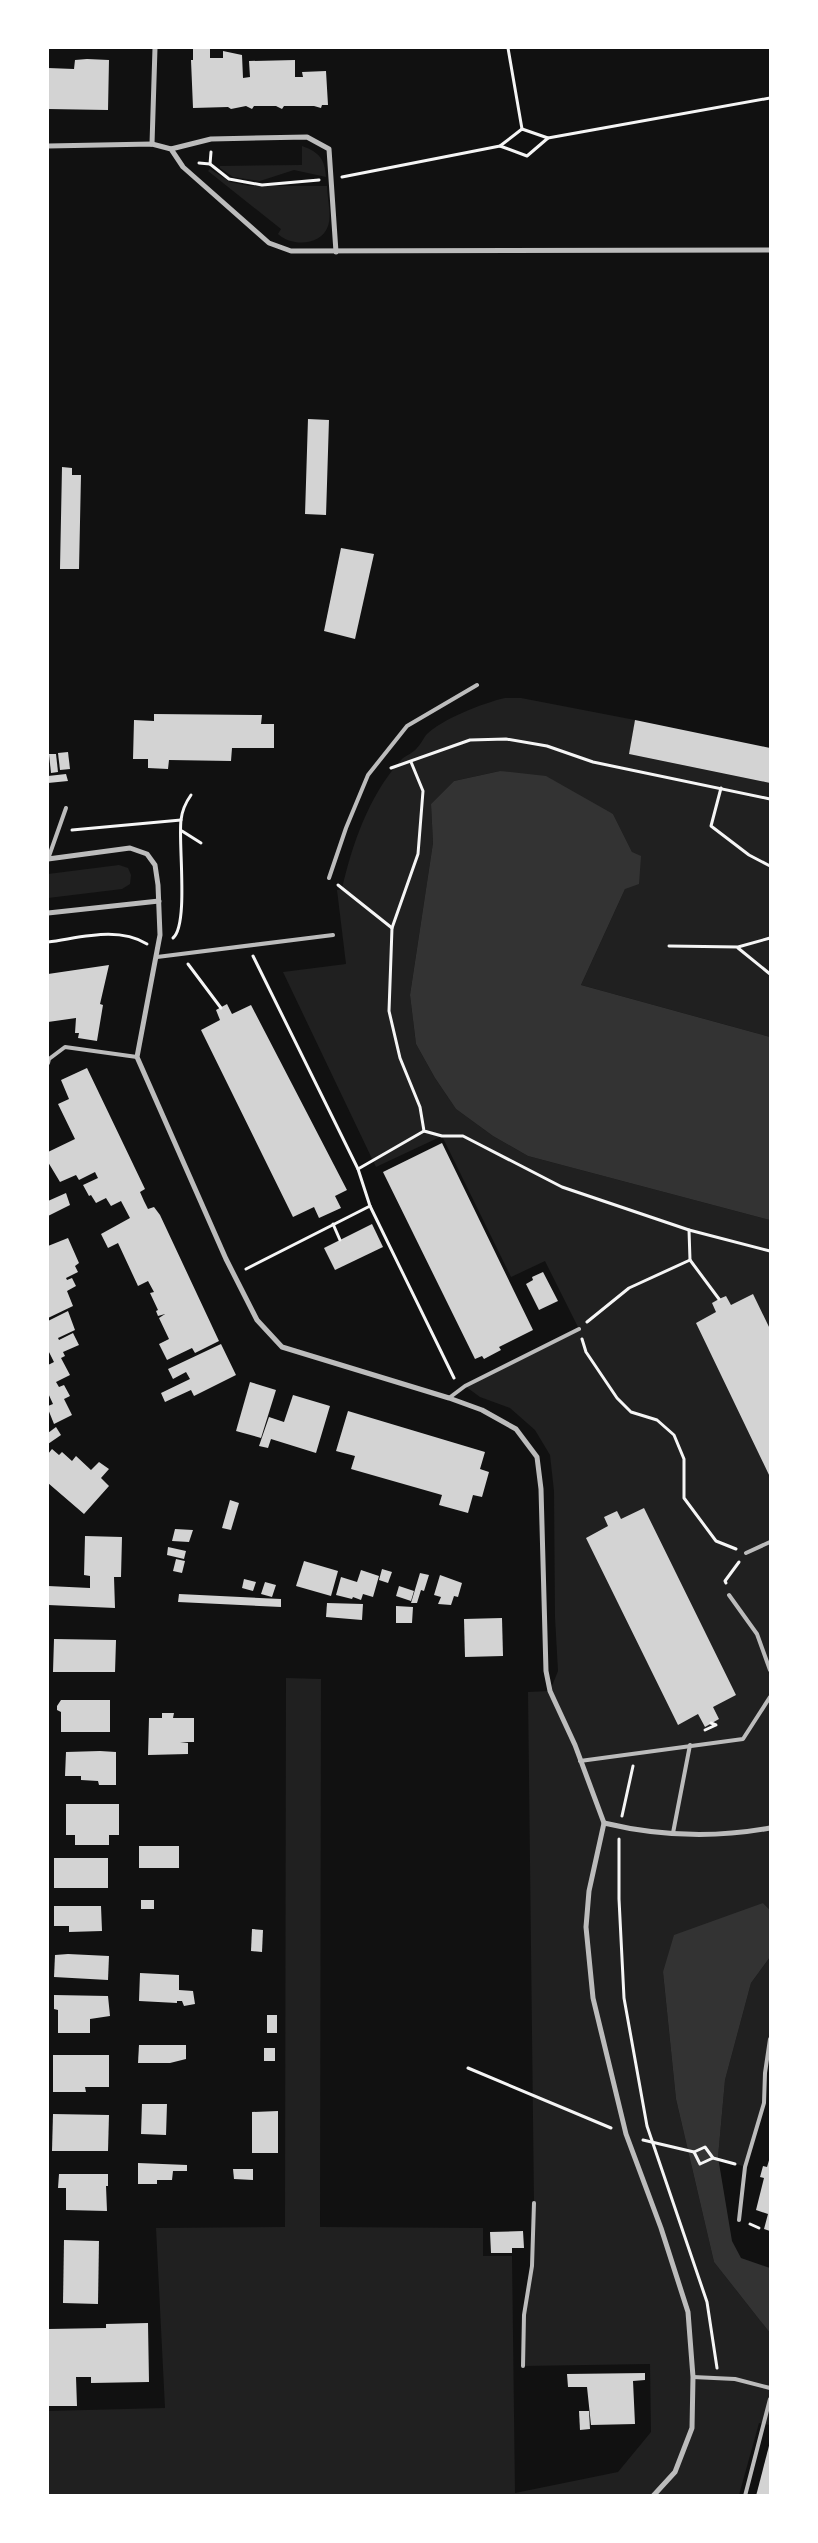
<svg xmlns="http://www.w3.org/2000/svg" width="818" height="2543" viewBox="0 0 818 2543" font-family="'Asap Condensed',sans-serif">
<style>
.green{fill:#202020}
.water{fill:#333}
.building{fill:#d3d3d3}
.lines{fill:none;stroke-linecap:round;stroke-linejoin:round}
.path{stroke:#f5f5f5;stroke-width:3}
.service{stroke:#bcbcbc;stroke-width:4}
.minor{stroke:#bcbcbc;stroke-width:5}
</style>
<rect width="100%" height="100%" fill="#111"/>
<g class="green">
<path d="M302 146C319 152 325 159 326 177L294 170 260 181 233 177 220 168V166L302 165Z"/>
<path d="M210 169 230 182 249 186H327C327 197 332 215 328 226 321 246 292 247 278 234L281 229 208 171Z"/>
<path d="M505 698H521L635 720 629 754 770 783V1037L581 985 625 889 632 852 613 814 500 771 454 781 431 804 433 843 410 995 416 1044 435 1078 456 1109 493 1136 528 1156 770 1220V1910L763 1903 663 1972 676 2099 714 2262 770 2333V2425L759 2423 739 2495 48 2496V2411L165 2408 156 2228 285 2227 286 1678 321 1679 320 2227 483 2228V2256H512L515 2493 618 2472 651 2432 650 2364 523 2366 524 2315 532 2266 534 2203 528 1692 550 1691 558 1671 555 1617 554 1491 550 1455 535 1430 510 1408 480 1397 465 1386 579 1329 545 1261 511 1277 442 1136 376 1167 283 972 346 964 337 890 342 889C352 844 370 793 402 759 407 755 413 753 417 748 421 744 423 739 426 735 442 719 483 703 505 698Z"/>
<polygon points="119,865 128,868 131,875 130,884 122,889 48,898 48,874"/>
<polygon points="770,1957 770,2039 764,2103 745,2167 718,2157 725,2080 751,1983"/>
</g>
<g class="water">
<polygon points="500,771 546,776 613,814 632,852 641,856 639,884 625,889 581,985 770,1037 770,1220 528,1156 493,1136 456,1109 435,1078 416,1044 410,995 433,843 431,804 454,781"/>
<polygon points="763,1903 770,1910 770,1957 751,1983 725,2080 718,2157 732,2241 741,2258 770,2268 770,2333 714,2262 676,2099 663,1972 674,1935"/>
</g>
<g class="building">
<polygon points="193,48 210,48 210,58 223,58 223,51 242,55 243,78 250,77 249,61 295,60 295,77 303,77 302,72 326,71 328,105 322,105 321,108 314,106 284,106 282,109 276,106 254,106 252,109 246,106 231,109 228,107 193,108 191,60 193,60"/>
<polygon points="87,59 109,60 108,110 48,109 48,68 74,69 75,60"/>
<polygon points="308,419 329,420 326,515 305,514"/>
<polygon points="62,467 72,468 72,475 81,475 79,569 60,569"/>
<polygon points="341,548 374,554 355,639 324,631"/>
<polygon points="154,714 262,715 261,724 274,724 274,748 232,748 231,761 169,760 168,769 148,768 148,759 133,759 134,720 154,721"/>
<polygon points="635,720 770,748 770,783 629,754"/>
<polygon points="68,752 70,769 60,770 58,753"/>
<polygon points="49,754 56,754 58,772 51,773"/>
<polygon points="66,774 68,781 48,783 48,776"/>
<polygon points="109,965 100,1004 103,1005 97,1041 78,1038 79,1033 75,1033 76,1018 48,1022 48,974"/>
<polygon points="227,1004 232,1014 251,1005 347,1190 335,1196 341,1208 319,1218 314,1207 293,1217 201,1030 220,1020 216,1010"/>
<polygon points="87,1068 145,1189 140,1192 144,1201 148,1209 154,1207 160,1215 219,1341 195,1353 192,1348 167,1360 159,1344 169,1339 159,1318 165,1314 158,1316 156,1311 158,1310 150,1293 154,1292 148,1281 138,1286 118,1243 108,1248 101,1234 130,1218 121,1201 111,1206 106,1198 96,1203 91,1195 89,1196 83,1185 98,1178 95,1172 79,1180 76,1175 60,1182 48,1162 48,1152 75,1139 58,1104 69,1099 61,1080"/>
<polygon points="442,1143 533,1330 499,1347 501,1350 484,1359 482,1356 475,1359 383,1172"/>
<polygon points="66,1193 70,1205 48,1216 48,1201"/>
<polygon points="372,1224 383,1247 335,1270 324,1248"/>
<polygon points="68,1238 79,1263 75,1266 78,1272 66,1278 67,1280 72,1278 76,1286 67,1291 73,1306 48,1318 48,1246"/>
<polygon points="543,1272 558,1301 539,1310 526,1284 533,1280 532,1277"/>
<polygon points="753,1294 770,1329 770,1477 696,1323 716,1312 712,1303 719,1299 726,1296 731,1305"/>
<polygon points="68,1311 75,1330 58,1338 59,1340 73,1333 79,1345 63,1352 65,1356 61,1358 70,1375 56,1382 59,1387 64,1385 70,1396 64,1399 72,1415 54,1424 48,1409 48,1406 53,1404 48,1393 48,1365 54,1362 48,1350 48,1321"/>
<polygon points="221,1344 236,1375 194,1396 191,1390 165,1402 161,1393 190,1379 186,1372 173,1379 168,1369"/>
<polygon points="250,1382 276,1390 261,1438 236,1431"/>
<polygon points="293,1395 330,1406 316,1453 271,1439 268,1448 259,1446 269,1417 284,1422"/>
<polygon points="348,1411 485,1452 480,1469 489,1472 482,1497 473,1495 468,1513 439,1505 442,1495 351,1469 355,1456 336,1451"/>
<polygon points="56,1427 61,1435 48,1444 48,1433"/>
<polygon points="52,1449 59,1455 62,1452 72,1461 76,1456 91,1470 99,1462 109,1469 101,1478 109,1486 84,1514 48,1483 48,1454"/>
<polygon points="230,1500 239,1503 231,1530 222,1528"/>
<polygon points="644,1508 736,1695 713,1707 719,1719 705,1727 698,1714 678,1725 586,1538 608,1526 604,1517 617,1511 621,1519"/>
<polygon points="175,1529 193,1530 189,1542 172,1541"/>
<polygon points="85,1536 122,1537 121,1577 114,1577 115,1608 48,1605 48,1586 90,1588 90,1576 84,1575"/>
<polygon points="168,1547 186,1551 184,1559 167,1555"/>
<polygon points="176,1559 185,1561 182,1573 173,1571"/>
<polygon points="304,1561 338,1571 331,1596 296,1586"/>
<polygon points="382,1569 392,1572 388,1583 379,1580"/>
<polygon points="361,1570 379,1576 373,1597 363,1594 361,1600 353,1597 352,1599 336,1595 341,1577 357,1582"/>
<polygon points="420,1573 429,1575 424,1591 421,1590 417,1603 411,1603"/>
<polygon points="440,1575 462,1583 458,1597 454,1596 451,1605 438,1604 441,1597 434,1595"/>
<polygon points="244,1579 256,1582 253,1591 242,1588"/>
<polygon points="265,1582 276,1585 272,1597 261,1594"/>
<polygon points="399,1586 414,1591 411,1601 396,1596"/>
<polygon points="179,1594 281,1599 281,1607 178,1602"/>
<polygon points="327,1603 363,1604 362,1620 326,1617"/>
<polygon points="396,1606 413,1607 412,1623 396,1623"/>
<polygon points="502,1618 503,1656 465,1657 464,1619"/>
<polygon points="54,1639 116,1640 115,1672 53,1672"/>
<polygon points="61,1700 110,1700 110,1732 61,1732 61,1712 57,1710 57,1706"/>
<polygon points="162,1713 174,1713 173,1718 194,1718 194,1742 180,1742 188,1743 188,1754 148,1755 149,1718 162,1718"/>
<polygon points="100,1751 116,1752 116,1785 99,1785 98,1781 81,1780 81,1776 65,1776 66,1752"/>
<polygon points="66,1804 119,1804 119,1835 109,1835 109,1845 75,1845 75,1835 66,1835"/>
<rect x="139" y="1846" width="40" height="22"/>
<rect x="54" y="1858" width="54" height="30"/>
<rect x="141" y="1900" width="13" height="9"/>
<polygon points="54,1906 101,1906 102,1931 69,1932 69,1926 54,1926"/>
<polygon points="252,1929 263,1930 262,1952 251,1951"/>
<polygon points="68,1954 109,1956 108,1980 54,1977 55,1955"/>
<polygon points="140,1973 179,1975 179,1990 193,1991 195,2004 184,2006 182,2001 177,2001 177,2003 139,2001"/>
<polygon points="54,1995 108,1996 110,2016 90,2019 90,2033 58,2033 58,2010 54,2009"/>
<rect x="267" y="2015" width="10" height="18"/>
<polygon points="139,2045 186,2045 186,2059 170,2063 138,2063"/>
<rect x="264" y="2048" width="11" height="13"/>
<polygon points="53,2055 109,2055 109,2087 85,2087 86,2092 53,2092"/>
<polygon points="142,2104 167,2104 166,2135 141,2134"/>
<polygon points="278,2111 278,2153 252,2153 252,2112"/>
<polygon points="53,2114 109,2115 108,2151 52,2151"/>
<polygon points="770,2157 770,2231 764,2229 768,2214 756,2210 764,2178 760,2177 763,2166 767,2167"/>
<polygon points="138,2163 187,2165 187,2171 173,2171 172,2180 157,2180 157,2184 138,2184"/>
<polygon points="233,2169 253,2169 253,2180 234,2179"/>
<polygon points="59,2174 108,2174 108,2186 106,2186 107,2211 66,2210 66,2188 58,2188"/>
<polygon points="523,2231 524,2248 512,2248 512,2253 491,2253 490,2232"/>
<polygon points="64,2240 99,2241 98,2304 63,2303"/>
<polygon points="148,2323 149,2382 91,2383 91,2377 76,2377 77,2406 49,2406 48,2329 106,2328 106,2324"/>
<polygon points="645,2373 645,2380 633,2381 635,2424 591,2425 587,2387 568,2387 567,2374"/>
<polygon points="579,2411 589,2411 590,2429 580,2430"/>
<polygon points="770,2442 770,2496 756,2496"/>
</g>
<g class="lines">
<g class="path">
<polyline points="508,48 522,129"/>
<polyline points="500,146 527,156 548,138"/>
<polyline points="211,152 210,164 229,179 262,185 319,180"/>
<polyline points="199,163 210,164"/>
<polyline points="342,177 500,146 522,129 548,138 770,98"/>
<polyline points="411,762 423,791 418,854 392,928 389,1011 400,1058 420,1107 424,1131 442,1136 463,1136 562,1187 689,1230 770,1251"/>
<polyline points="391,768 470,740 506,739 547,746 593,762 770,799"/>
<polyline points="721,788 711,826 749,855 770,866"/>
<polyline points="72,830 181,820"/>
<polyline points="182,831 201,843"/>
<polyline points="338,885 392,928"/>
<path d="M173 938C189 925 178 842 181 820 182 811 186 802 191 795"/>
<path d="M48 942C80 938 117 926 147 944"/>
<polyline points="669,946 738,947 770,938"/>
<polyline points="738,948 770,974"/>
<polyline points="188,964 221,1008"/>
<polyline points="358,1169 424,1131"/>
<polyline points="370,1206 454,1378"/>
<polyline points="333,1224 340,1240"/>
<polyline points="690,1260 719,1299"/>
<polyline points="246,1269 370,1206 358,1169 253,956"/>
<polyline points="587,1322 629,1288 690,1260 689,1230"/>
<polyline points="582,1339 586,1352 617,1398 631,1412 657,1420 674,1435 684,1459 684,1498 716,1541 736,1549"/>
<polyline points="726,1583 725,1581 739,1562"/>
<polyline points="705,1730 716,1725 711,1723"/>
<polyline points="622,1816 633,1766"/>
<polyline points="619,1839 619,1899 624,1998 647,2126 707,2302 717,2368"/>
<polyline points="468,2068 611,2128"/>
<polyline points="643,2140 694,2152 705,2147 713,2158 735,2164"/>
<polyline points="694,2152 700,2164 713,2158"/>
<polyline points="750,2224 759,2228"/>
</g>
<g class="service">
<polyline points="48,859 66,808"/>
<polyline points="329,878 346,828 368,775 407,726 477,685"/>
<polyline points="157,957 333,935"/>
<polyline points="48,1063 49,1059 65,1047 137,1057"/>
<polyline points="449,1398 465,1386 579,1329"/>
<polyline points="746,1553 770,1542"/>
<polyline points="729,1595 757,1634 770,1670"/>
<polyline points="580,1761 743,1739 770,1697"/>
<polyline points="673,1833 690,1745"/>
<polyline points="739,2220 745,2167 764,2103 765,2073 770,2039"/>
<polyline points="523,2366 524,2315 532,2266 534,2203"/>
<polyline points="693,2377 735,2379 770,2388"/>
<polyline points="745,2496 770,2399"/>
</g>
<g class="minor">
<polyline points="152,144 155,48"/>
<polyline points="48,146 152,144 171,149 183,167 269,243 291,251 770,250"/>
<polyline points="171,149 211,139 307,137 329,149 336,252"/>
<polyline points="48,859 130,848 147,854 155,865 158,885 160,935 137,1057 226,1259 257,1320 282,1347 449,1398 482,1410 516,1429 537,1457 541,1489 546,1671 550,1691 575,1745 604,1823 589,1891 586,1927 593,1998 626,2134 661,2228 688,2312 693,2377 692,2428 675,2472 653,2496"/>
<polyline points="48,913 159,901"/>
<path d="M604 1823C658 1836 716 1838 770 1828"/>
</g>
</g>
<rect width="818" height="2543" fill="none" stroke="#ffffff" stroke-width="98"/>
</svg>
